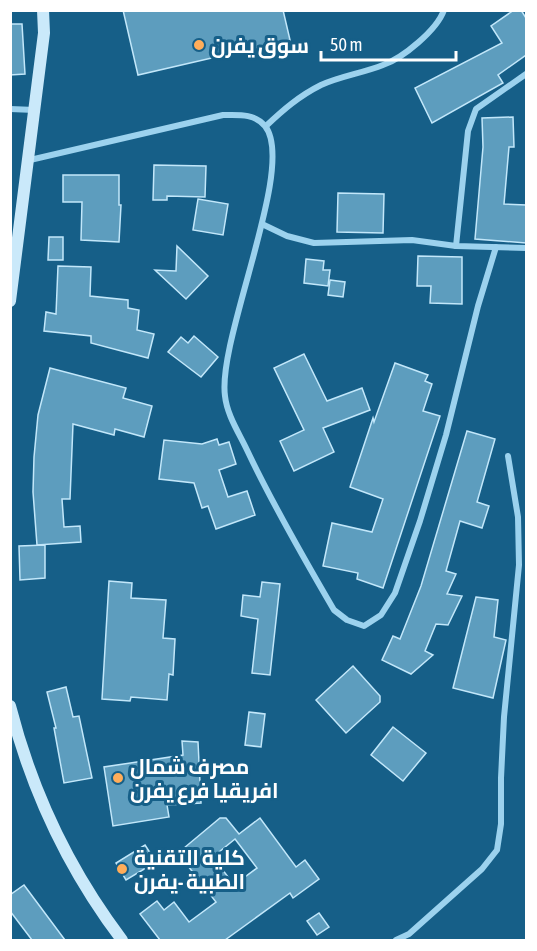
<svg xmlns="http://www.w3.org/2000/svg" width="537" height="951" viewBox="0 0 537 951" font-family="'Asap Condensed',Cairo,sans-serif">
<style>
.building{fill:#5d9dbe;stroke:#c2e7fa;stroke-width:1.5;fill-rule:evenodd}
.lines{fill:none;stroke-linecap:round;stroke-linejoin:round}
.minor{stroke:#9cd2ee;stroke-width:6}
.secondary{stroke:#cae9fa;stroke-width:12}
.poi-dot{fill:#ffad5a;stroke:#165f88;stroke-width:2}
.labels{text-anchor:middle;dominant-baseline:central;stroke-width:6;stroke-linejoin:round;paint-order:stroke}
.poi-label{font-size:21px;font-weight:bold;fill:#fff;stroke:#165f88;text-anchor:start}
</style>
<rect width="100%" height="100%" fill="#165f88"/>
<g class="building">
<polygon points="123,10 283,10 290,40 138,75"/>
<polygon points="514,10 521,10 526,18 526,55 498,75 503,83 432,123 415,88 502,43 491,26"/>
<polygon points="10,24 22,24 25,74 10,75"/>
<polygon points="513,117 514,147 509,147 504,204 526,205 526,243 475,239 483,147 482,118"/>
<polygon points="154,165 206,166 205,197 167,196 167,200 153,200"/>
<polygon points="63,175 119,175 119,205 121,205 119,242 81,240 82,202 63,202"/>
<polygon points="338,193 384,194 383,233 337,232"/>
<polygon points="198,199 228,204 223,235 193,230"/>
<polygon points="49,237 63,237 63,260 48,260"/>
<polygon points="177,246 208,276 186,299 155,270 176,271"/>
<polygon points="418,256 462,257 462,304 430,303 431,286 417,286"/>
<polygon points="306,259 324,261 323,270 330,270 328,286 304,283"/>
<polygon points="58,266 91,267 90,296 128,300 128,308 139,310 137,330 154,334 148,358 91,343 91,336 44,331 46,312 56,314"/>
<polygon points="330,280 345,282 343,297 328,295"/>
<polygon points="194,336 218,357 201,377 168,352 181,337 188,343"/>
<polygon points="304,354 327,401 362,388 370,410 323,428 334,452 294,471 280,441 304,430 274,368"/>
<polygon points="395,363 428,375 425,381 432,384 423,411 440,416 383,588 357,579 358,573 323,566 332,523 372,532 383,499 350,487 373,418 374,422"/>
<polygon points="50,368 126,388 123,398 152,406 144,437 115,429 114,435 73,424 70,499 62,499 64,527 80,526 81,542 37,545 33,492 34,457 38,415"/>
<polygon points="467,431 495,439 477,502 489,506 482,528 460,521 446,571 456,574 447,594 462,596 448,625 436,624 425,651 433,655 411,674 382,660 393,636 400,639 421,586"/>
<polygon points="217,439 219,445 229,442 236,464 219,470 228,497 247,491 255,515 216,529 208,506 202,508 194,483 159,479 164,440 202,444"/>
<polygon points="45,545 45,578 20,580 19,546"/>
<polygon points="109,581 132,583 131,598 166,600 163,638 175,639 173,675 169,674 167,700 131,697 130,701 102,699"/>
<polygon points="262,582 280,584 270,675 252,673 258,619 241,616 243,595 260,597"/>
<polygon points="476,597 498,600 494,637 506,640 493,698 453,688"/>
<polygon points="353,666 380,696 380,702 346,733 316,700"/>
<polygon points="66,687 73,717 79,716 92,778 64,783 54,728 56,728 47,692"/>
<polygon points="249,712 265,714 261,747 245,745"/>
<polygon points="393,727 426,753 403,781 371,755"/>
<polygon points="182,741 198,742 201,803 167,805 169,817 113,826 104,767 183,755"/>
<path d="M220 818H226L239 834 260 818 296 867 305 860 319 879 293 898 290 893 225 940H160L140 914 157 901 164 910 174 902 189 922 216 902 178 853ZM235 839 257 868 234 885 213 857Z"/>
<polygon points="145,845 156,862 126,880 116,863"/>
<polygon points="24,885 65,940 32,940 10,911 10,895"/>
<polygon points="319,913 329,927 317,935 307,921"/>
</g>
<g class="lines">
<g class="minor">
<polyline points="10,109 35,110"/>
<path d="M266 126C283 110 299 96 321 85 341 76 363 73 383 65 403 58 437 30 444 10"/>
<path d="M30 160 223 115C238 115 254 113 265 126 297 165 217 339 225 396 227 415 239 433 247 450 273 505 303 557 334 610L347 620 364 626 381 615 395 593 420 521 446 435 478 306 496 247"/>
<polyline points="262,224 287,236 314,243 412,240 456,246 526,248"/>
<polyline points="456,246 468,131 476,109 526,74"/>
<polyline points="396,940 409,934 482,869 497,850 501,824 501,778 504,717 519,565 518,517 508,456"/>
</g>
<g class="secondary">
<polyline points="10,301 44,33 43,10"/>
<path d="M10 706C32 792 69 870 122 940"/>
</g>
</g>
<g class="poi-dot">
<circle cx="199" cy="45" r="6"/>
<circle cx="118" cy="778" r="6"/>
<circle cx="122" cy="869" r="6"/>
</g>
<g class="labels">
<g class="poi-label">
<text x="211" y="45">سوق يفرن</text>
<text x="130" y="766">مصرف شمال<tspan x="130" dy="24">افريقيا فرع يفرن</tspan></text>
<text x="134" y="857">كلية التقنية<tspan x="134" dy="24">الطبية -يفرن</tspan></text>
</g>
</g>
<rect width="537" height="951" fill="none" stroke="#ffffff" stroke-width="24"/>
<path d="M321 51v9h135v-9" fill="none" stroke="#ffffff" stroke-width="3"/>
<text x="330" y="51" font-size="18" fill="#ffffff" stroke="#165f88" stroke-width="4.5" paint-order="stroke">50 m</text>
</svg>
